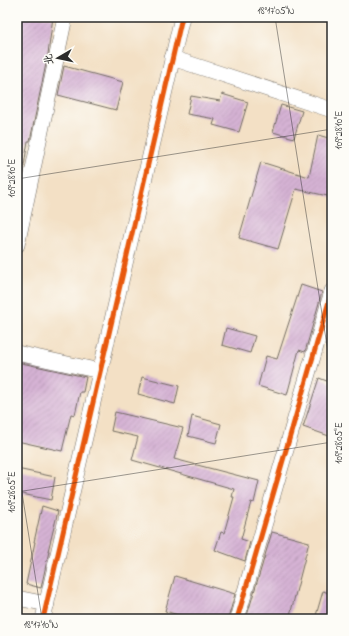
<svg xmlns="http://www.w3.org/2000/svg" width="349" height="636" viewBox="0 0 349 636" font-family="'Indie Flower','LXGW WenKai TC',sans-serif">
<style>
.building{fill:url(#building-hatch)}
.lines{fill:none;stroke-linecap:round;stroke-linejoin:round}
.minor-casing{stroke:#716a61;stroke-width:16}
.minor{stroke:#fff;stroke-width:15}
.cycleway-casing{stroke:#fdfcf7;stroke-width:8}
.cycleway{stroke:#e8590c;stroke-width:5}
.ticks{fill:none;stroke:#2b2b2b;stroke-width:1;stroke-opacity:0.45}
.neatline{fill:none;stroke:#2b2b2b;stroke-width:1.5}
.ticks-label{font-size:10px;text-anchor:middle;fill:#2b2b2b}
</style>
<defs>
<pattern id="building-hatch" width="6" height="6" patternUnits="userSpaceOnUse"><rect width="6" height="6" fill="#d5b2d4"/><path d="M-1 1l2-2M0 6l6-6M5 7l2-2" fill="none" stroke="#b799b6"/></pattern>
</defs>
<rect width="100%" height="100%" fill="#fdfcf7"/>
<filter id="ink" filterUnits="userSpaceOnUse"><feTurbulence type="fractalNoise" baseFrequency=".025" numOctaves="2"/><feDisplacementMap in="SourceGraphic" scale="8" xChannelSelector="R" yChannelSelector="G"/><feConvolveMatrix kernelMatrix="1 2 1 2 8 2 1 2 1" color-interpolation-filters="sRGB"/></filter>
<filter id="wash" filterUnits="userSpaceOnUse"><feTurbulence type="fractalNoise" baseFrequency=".012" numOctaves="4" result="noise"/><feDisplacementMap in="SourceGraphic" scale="16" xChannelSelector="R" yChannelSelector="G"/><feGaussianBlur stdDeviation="0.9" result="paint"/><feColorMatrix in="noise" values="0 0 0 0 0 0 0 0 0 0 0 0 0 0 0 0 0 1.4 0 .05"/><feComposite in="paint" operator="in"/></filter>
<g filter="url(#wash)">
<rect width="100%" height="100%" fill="#f3e0c5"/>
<g id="blocks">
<g class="building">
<polygon points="19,17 53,17 48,54 30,141 28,141 23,171 17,170 17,53 20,38 17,37 17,30"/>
<polygon points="64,66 123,82 116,110 58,95"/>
<polygon points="222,94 248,102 239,132 213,125 215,119 187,114 191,96 220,101"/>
<polygon points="281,105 302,111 294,138 273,132"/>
<polygon points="318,135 332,139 332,197 296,189 278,249 239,238 261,162 309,177"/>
<polygon points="301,285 322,292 305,352 299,350 287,395 258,386 266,356 277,359"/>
<polygon points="226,328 255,336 250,353 222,345"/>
<polygon points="17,362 86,377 83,392 80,392 75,415 71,414 62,451 17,441 17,425 22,404 17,403"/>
<polygon points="142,377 179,386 175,404 138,394"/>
<polygon points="319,378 332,383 332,437 303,427"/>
<polygon points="115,412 183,428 174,459 259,481 254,503 251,502 241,539 250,542 245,561 215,550 221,532 224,533 234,497 232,497 234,489 132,460 138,437 111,431"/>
<polygon points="192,416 221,424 216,443 188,436"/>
<polygon points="17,469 55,477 51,500 17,493"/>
<polygon points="42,506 58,511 48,551 49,551 41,588 26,584 35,542 34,542"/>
<polygon points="272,532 309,542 289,619 246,619"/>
<polygon points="175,576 235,594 228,619 192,619 165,611"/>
<polygon points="323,591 332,594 332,619 315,619"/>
</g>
</g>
</g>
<g filter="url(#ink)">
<use href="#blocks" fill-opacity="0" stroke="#716a61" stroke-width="1"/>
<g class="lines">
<defs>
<g id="minor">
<polyline points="172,58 332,110"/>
<polyline points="17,245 65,17"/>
<polyline points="17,353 100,371"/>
<polyline points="17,598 47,604"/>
<polyline points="43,619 182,17"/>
<polyline points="237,619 332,291"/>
</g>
</defs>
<use href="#minor" class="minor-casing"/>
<use href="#minor" class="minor"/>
<defs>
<g id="cycleway">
<polyline points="43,619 182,17"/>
<polyline points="237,619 332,291"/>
</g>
</defs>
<use href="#cycleway" class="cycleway-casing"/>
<use href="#cycleway" class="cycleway"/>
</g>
</g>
<path class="ticks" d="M275 17 332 377M17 179 332 129M17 461 42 619M17 492 332 442"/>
<rect width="349" height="636" fill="none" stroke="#fdfcf7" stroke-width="44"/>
<g transform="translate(58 58) rotate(261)" stroke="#fdfcf7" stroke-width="3" paint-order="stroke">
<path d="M0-3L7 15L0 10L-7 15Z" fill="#2b2b2b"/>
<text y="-6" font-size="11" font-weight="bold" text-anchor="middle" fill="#2b2b2b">北</text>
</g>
<rect x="22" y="22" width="305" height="592" class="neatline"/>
<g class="ticks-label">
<text x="276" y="14">18°17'05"N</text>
<text transform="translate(338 130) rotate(-90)" y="4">109°28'10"E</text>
<text transform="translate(11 178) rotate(-90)" y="4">109°28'10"E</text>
<text transform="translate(338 443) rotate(-90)" y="4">109°28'05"E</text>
<text transform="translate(11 492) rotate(-90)" y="4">109°28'05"E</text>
<text x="41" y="628">18°17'10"N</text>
</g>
</svg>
